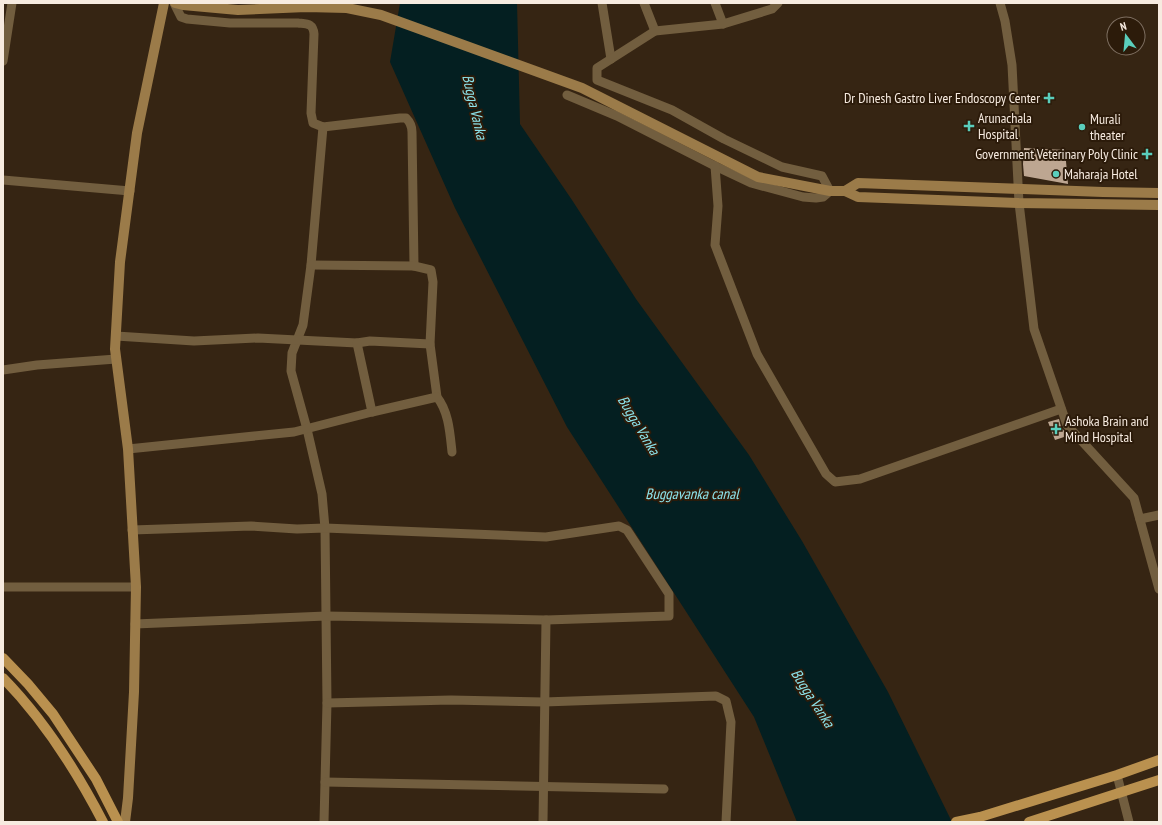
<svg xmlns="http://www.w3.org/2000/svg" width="1162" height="825" viewBox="0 0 1162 825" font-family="'PT Sans Narrow',sans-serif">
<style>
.water{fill:#041f21}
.building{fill:#bda691}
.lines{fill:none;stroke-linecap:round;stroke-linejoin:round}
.minor{stroke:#725e3f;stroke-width:9}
.secondary{stroke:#9b7b49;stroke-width:10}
.primary{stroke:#ba914f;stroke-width:10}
.poi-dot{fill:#5acebc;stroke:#2c1b0a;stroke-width:1.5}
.labels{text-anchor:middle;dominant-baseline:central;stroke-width:4;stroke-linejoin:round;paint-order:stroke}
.poi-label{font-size:14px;fill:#f7ebe0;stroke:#2c1b0a;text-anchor:start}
.water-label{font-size:15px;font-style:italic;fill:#8ce3eb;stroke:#2c1b0a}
</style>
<rect width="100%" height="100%" fill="#362513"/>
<polygon class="water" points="400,3 517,3 520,124 572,200 636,299 749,455 802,541 888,692 952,822 797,822 754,717 567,427 455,208 390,62"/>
<g class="building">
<polygon points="1024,148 1065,150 1068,184 1024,176 1023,164"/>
<polygon points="1059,419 1061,427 1065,432 1067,436 1055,440 1048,422"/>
</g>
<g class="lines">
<g class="minor">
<path d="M174 3 181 17 187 19 230 23H298C307 24 313 23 314 34L311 113 313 123 323 127 400 118H406C410 122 412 126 412 132L414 266"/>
<polyline points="602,3 611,59"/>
<polyline points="644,3 655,31"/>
<polyline points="715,3 723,24"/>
<polyline points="1000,3 1005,21 1012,65 1019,203 1034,329 1067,425 1134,498 1159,589"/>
<polyline points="3,61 12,3"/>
<polyline points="567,95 617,116 715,166 751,183 803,197 816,198 823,197 830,191 822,176 782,167 724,139 672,110 597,80 597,68 655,31 723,24 772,9 778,3"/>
<polyline points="323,127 311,265 303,325 292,353 291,371 307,429 322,494 325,528 327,703 324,822"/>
<polyline points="715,166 718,206 715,245 757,354 826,474 835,482 860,479 1061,409"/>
<polyline points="3,180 130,191"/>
<path d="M311 265 414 266 431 270 433 282 430 344 437 397C449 412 450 434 452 452"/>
<polyline points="116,336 194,341 258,338 357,343 370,341 430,344"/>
<polyline points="357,343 372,412"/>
<polyline points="3,370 37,365 116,359"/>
<polyline points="128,449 294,432 372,412 437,397"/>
<polyline points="1140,519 1159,515"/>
<polyline points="132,530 251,526 297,529 325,528 546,537 619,526 627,530 669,594 669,616 546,620 326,616 135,624"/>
<polyline points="3,587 136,587"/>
<polyline points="327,703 451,700 544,702 716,696 726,701 731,722 726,822"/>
<polyline points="1117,775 1129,822"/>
<polyline points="325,782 664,789"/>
<polyline points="543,822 546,620"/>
</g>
<g class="secondary">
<polyline points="175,3 183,5 238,10 306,7 347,8 381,15 582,88 758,177 830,191 845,191 858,197 1019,203 1159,205"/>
<polyline points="845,191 858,183 1103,192 1159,193"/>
<polyline points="125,822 128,798 134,692 136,587 128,449 115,349 120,262 137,133 164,3"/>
</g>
<g class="primary">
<polyline points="3,658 28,684 53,714 96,779 118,822"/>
<path d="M3 678C44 720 76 770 103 822"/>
<polyline points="956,822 980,817 1117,775 1159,760"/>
<polyline points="1029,822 1159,780"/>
</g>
</g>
<g class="poi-dot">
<path d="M1047 92h4v4h4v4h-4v4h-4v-4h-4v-4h4z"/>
<path d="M967 120h4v4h4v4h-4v4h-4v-4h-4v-4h4z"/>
<circle cx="1082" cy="127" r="4"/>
<path d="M1145 148h4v4h4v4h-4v4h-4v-4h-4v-4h4z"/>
<circle cx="1056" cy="174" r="4"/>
<path d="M1054 423h4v4h4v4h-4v4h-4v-4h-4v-4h4z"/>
</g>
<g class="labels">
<g class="poi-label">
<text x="1040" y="98" text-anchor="end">Dr Dinesh Gastro Liver Endoscopy Center</text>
<text x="978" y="118">Arunachala<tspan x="978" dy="16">Hospital</tspan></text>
<text x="1090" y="119">Murali<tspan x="1090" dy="16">theater</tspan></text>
<text x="1138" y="154" text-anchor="end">Government Veterinary Poly Clinic</text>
<text x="1064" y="174">Maharaja Hotel</text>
<text x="1065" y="421">Ashoka Brain and<tspan x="1065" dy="16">Mind Hospital</tspan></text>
</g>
<g class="water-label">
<text transform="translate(475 107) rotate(77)">Bugga Vanka</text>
<text transform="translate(639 425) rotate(59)">Bugga Vanka</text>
<text x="692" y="493">Buggavanka canal</text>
<text transform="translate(813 698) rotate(57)">Bugga Vanka</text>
</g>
</g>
<rect width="1162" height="825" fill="none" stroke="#f7ebe0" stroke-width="8"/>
<g transform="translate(1126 36) rotate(344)"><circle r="19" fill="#2c1b0a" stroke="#7d6e60"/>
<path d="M0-3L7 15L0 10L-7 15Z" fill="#5acebc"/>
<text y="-6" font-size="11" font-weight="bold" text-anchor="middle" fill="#f7ebe0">N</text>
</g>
</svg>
